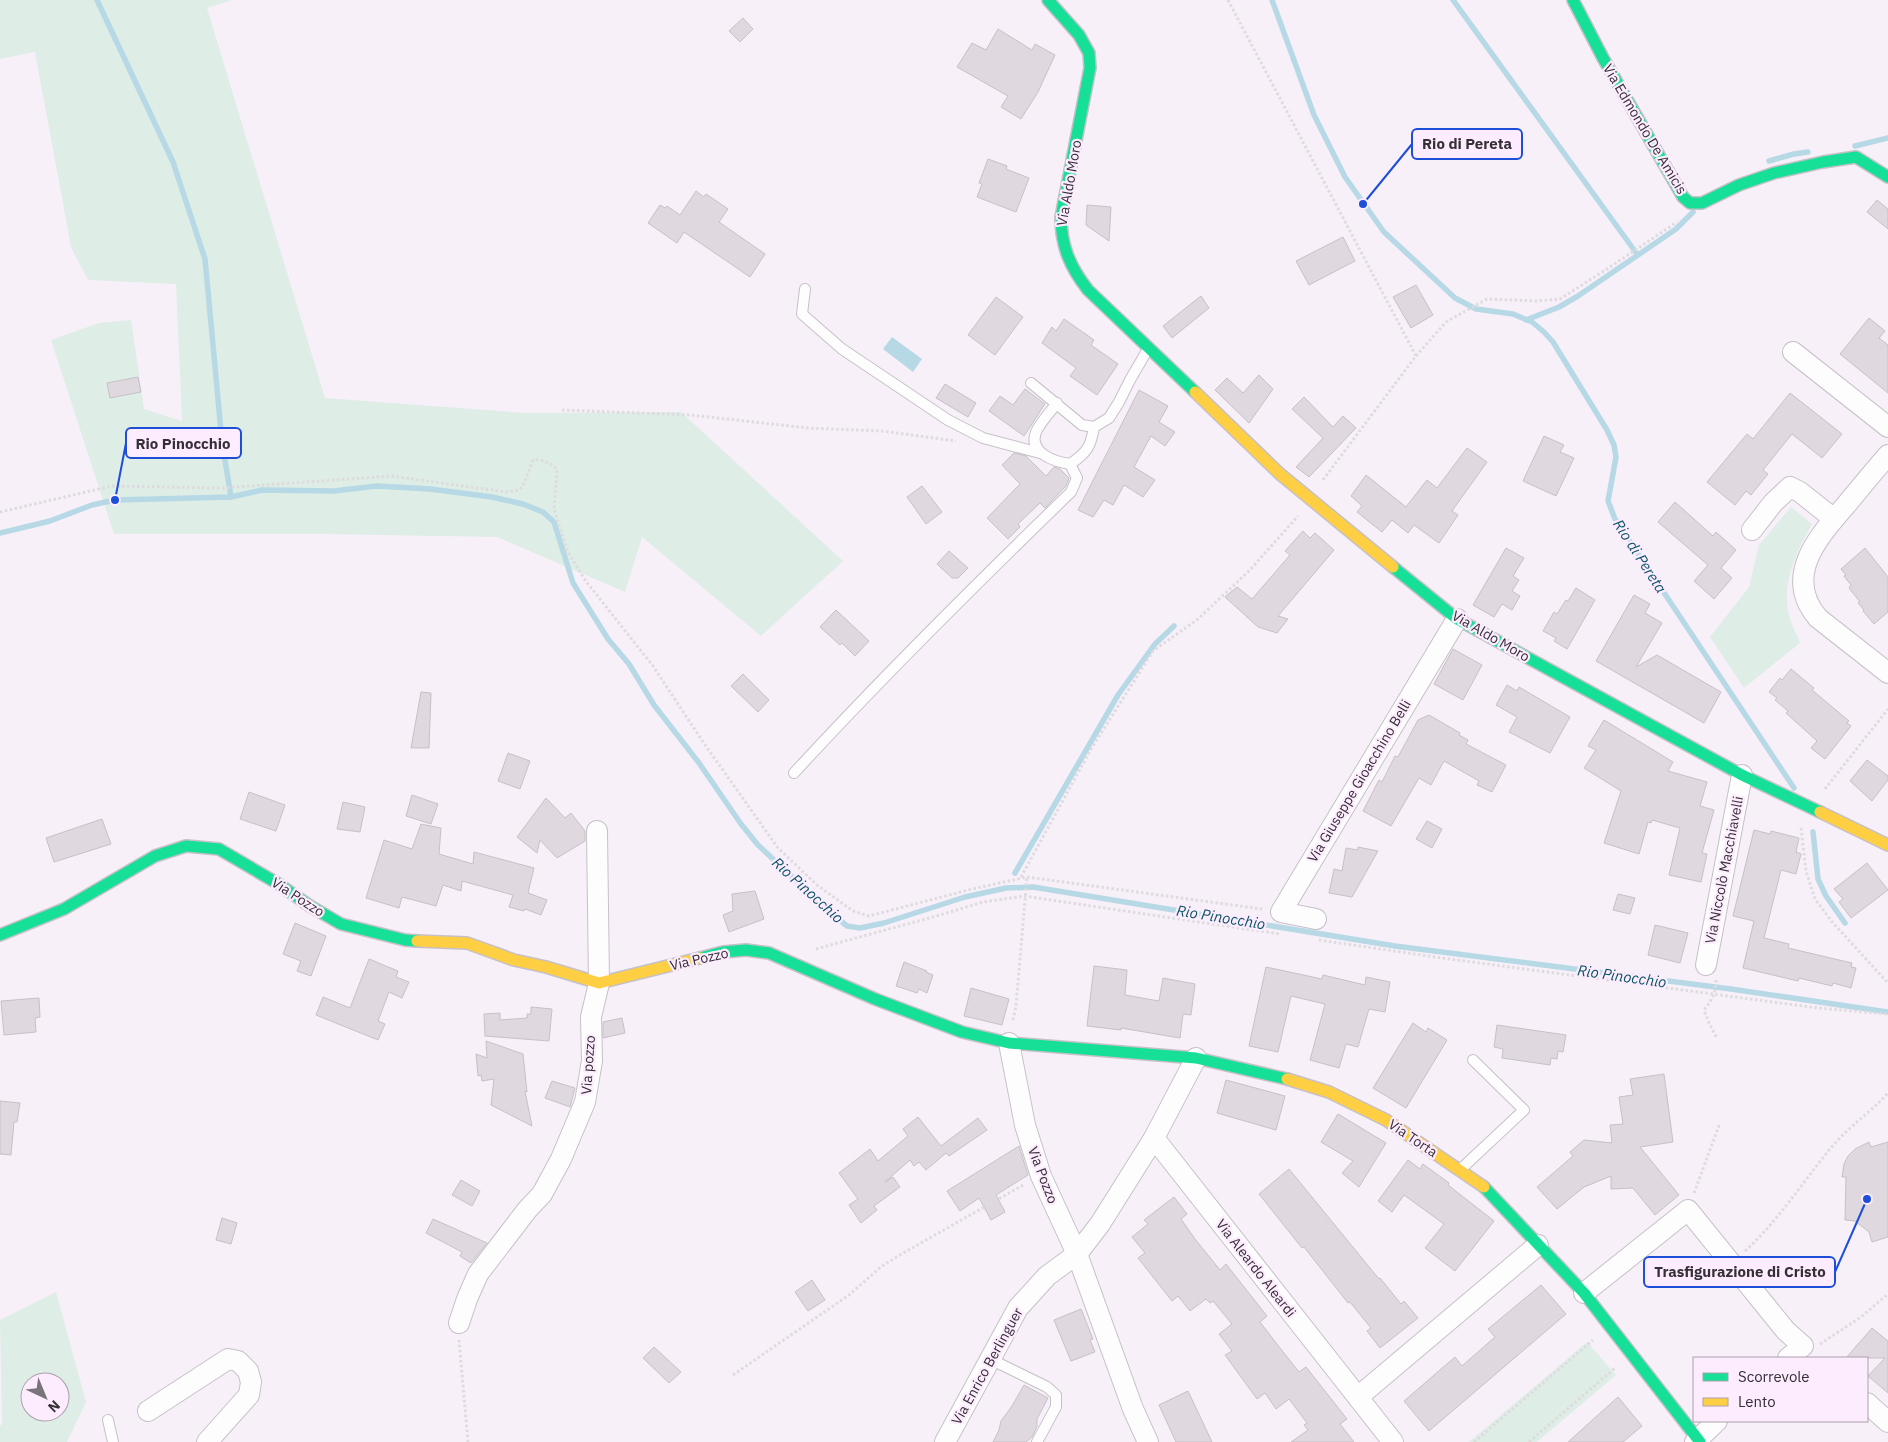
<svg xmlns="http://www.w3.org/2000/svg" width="1888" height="1442" viewBox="0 0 1888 1442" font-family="'IBM Plex Sans',sans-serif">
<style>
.green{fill:#deede6;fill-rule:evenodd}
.water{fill:#b6d9e5}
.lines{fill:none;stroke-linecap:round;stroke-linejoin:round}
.stream{stroke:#b6d9e5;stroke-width:5.5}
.building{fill:#dfd9df;stroke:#c6c0c7}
.lane-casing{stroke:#c6c0c7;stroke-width:12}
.street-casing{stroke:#c6c0c7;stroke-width:22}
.fast-casing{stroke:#c6c0c7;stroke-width:14}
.slow-casing{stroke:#c6c0c7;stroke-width:14}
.path{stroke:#dedbde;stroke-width:3;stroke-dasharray:2.5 2.5;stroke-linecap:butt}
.lane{stroke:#fefdfe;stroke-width:10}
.street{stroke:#fefdfe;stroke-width:20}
.fast{stroke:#16e098;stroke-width:11}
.slow{stroke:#ffcf43;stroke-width:11}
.labels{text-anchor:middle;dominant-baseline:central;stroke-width:4.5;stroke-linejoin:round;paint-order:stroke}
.street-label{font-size:14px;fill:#352f36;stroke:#fcecfd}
.water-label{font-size:15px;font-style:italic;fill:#085564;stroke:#fcecfd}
.leader{fill:none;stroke:#1d4ed8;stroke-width:2}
.callout-dot{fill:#1d4ed8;stroke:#fcecfd;stroke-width:2}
.callout{fill:#fcecfd;stroke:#1d4ed8;stroke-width:2}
.callout-label{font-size:15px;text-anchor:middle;font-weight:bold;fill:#352f36}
</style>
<rect width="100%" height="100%" fill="#f8f0f9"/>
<g class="green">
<polygon points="0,0 232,0 207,8 325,398 526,413 681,412 843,561 761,636 642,537 625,592 497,537 324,534 114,534 51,340 99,323 131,320 144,409 182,421 176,284 88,280 71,247 35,52 0,59"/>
<path d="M1791 507 1812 524C1797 551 1783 579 1788 610 1789 620 1796 632 1800 643L1744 688 1710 637 1749 587 1759 545Z"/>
<path d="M56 1292 86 1402 67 1442H0V1427L2 1422 0 1320ZM30 1382H60V1412H30Z"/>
<polygon points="1587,1342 1616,1375 1537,1442 1469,1442"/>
</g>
<polygon class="water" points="892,337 922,359 913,372 883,349"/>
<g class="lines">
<g class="stream">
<polyline points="97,0 173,162 205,259 222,442 231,497"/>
<polyline points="1272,0 1314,115 1345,177 1384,232 1455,298 1476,309 1513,314 1532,322 1544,332 1553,342 1607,430 1614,445 1616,457 1608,501 1615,519 1794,788"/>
<polyline points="1453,0 1637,254"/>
<polyline points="1855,146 1888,138"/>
<polyline points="1769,161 1794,154 1808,152"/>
<polyline points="1526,320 1559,307 1578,296 1676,229 1693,212"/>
<polyline points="0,533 50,521 92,505 115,500 231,497 262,490 334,491 377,486 430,489 492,497 523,504 543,512 554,522 573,583 608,639 629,664 654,705 699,763 741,824 758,845 831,913 847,926 860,928 884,923 965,897 1006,888 1033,887 1395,946 1731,989 1888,1012"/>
<polyline points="1813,832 1818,879 1826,896 1845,923"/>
<polyline points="1015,873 1118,695 1155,644 1174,626"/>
</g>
</g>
<g class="building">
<polygon points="743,18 753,29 740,42 729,31"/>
<polygon points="998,29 1032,50 1035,44 1055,55 1038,92 1021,119 1001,107 1008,96 957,67 972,43 986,50"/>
<polygon points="988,159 1007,166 1006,169 1029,178 1016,212 977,197 982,184 979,183"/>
<polygon points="696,191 704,197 706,194 728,209 719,222 765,254 750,277 684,232 677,243 648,223 660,205 665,208 667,206 680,215"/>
<polygon points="1877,200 1888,209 1888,229 1867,212"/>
<polygon points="1087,205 1111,207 1109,241 1086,225"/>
<polygon points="1343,237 1355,261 1309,285 1296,261"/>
<polygon points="1416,285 1433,315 1411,328 1393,297"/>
<polygon points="1201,296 1209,308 1172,338 1163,326"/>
<polygon points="996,297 1023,317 995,355 968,335"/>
<polygon points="1869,318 1885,331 1879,338 1888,345 1888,393 1840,354"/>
<polygon points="1064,319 1094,340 1091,345 1118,364 1097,395 1070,376 1076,368 1042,343 1052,327 1056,331"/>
<polygon points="1259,375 1273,389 1249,423 1215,390 1227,378 1243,393"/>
<polygon points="138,377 141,392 110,398 107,383"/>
<polygon points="945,384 976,403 968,417 936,398"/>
<polygon points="1025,389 1045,404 1024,436 989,411 1000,396 1013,405"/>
<polygon points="1139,390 1168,406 1159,422 1175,432 1165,446 1151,436 1134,467 1155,480 1143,497 1124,485 1113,505 1104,500 1093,517 1078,510"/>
<polygon points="1790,393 1842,434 1822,458 1792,434 1763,470 1768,474 1751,495 1746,491 1735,505 1707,482 1747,434 1753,439"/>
<polygon points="1304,397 1333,427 1343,416 1356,428 1309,477 1296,467 1323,438 1292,409"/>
<polygon points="1544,436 1564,445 1560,452 1574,458 1556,496 1523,481"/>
<polygon points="1467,448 1487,462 1452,511 1458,515 1439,543 1414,525 1408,533 1392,520 1382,532 1357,512 1362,506 1351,496 1366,475 1406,507 1427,480 1437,488"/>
<polygon points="1014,453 1026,456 1046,476 1054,467 1060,469 1069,478 1066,486 1045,508 1040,503 1018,524 1020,527 1008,539 987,518 1020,484 1002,465"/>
<polygon points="922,486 942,512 926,524 907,497"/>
<polygon points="1675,502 1713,536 1716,532 1736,550 1721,568 1732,578 1714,599 1694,581 1708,565 1658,522"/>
<polygon points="1303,531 1310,538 1315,533 1334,550 1278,616 1288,619 1277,633 1258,627 1225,597 1237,587 1252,599 1290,555 1285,551"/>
<polygon points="1506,548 1524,558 1513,576 1519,580 1512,591 1520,596 1512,610 1502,604 1494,617 1473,605"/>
<polygon points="1865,548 1888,577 1888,612 1874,624 1863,611 1864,610 1858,603 1860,602 1849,588 1851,585 1844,576 1846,575 1841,569"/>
<polygon points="949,551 968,568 958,578 952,578 937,564"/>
<polygon points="1576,588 1595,600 1567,649 1554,641 1556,638 1543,631 1554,612 1557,614 1566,600 1568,601"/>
<polygon points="1634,595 1650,604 1645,613 1662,623 1636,667 1657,655 1721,692 1704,723 1596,661"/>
<polygon points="836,610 869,641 855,656 842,643 840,645 820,627"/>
<polygon points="1453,649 1482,665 1463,700 1434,684"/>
<polygon points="1791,669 1814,688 1812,690 1849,721 1847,723 1851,726 1825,759 1811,748 1817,741 1786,713 1788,711 1775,700 1777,698 1769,692 1780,678 1782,680"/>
<polygon points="743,674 769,700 758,712 731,686"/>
<polygon points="1507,685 1517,691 1519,687 1570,717 1550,753 1509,732 1517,717 1496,705"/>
<polygon points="421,692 431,693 429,748 411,748"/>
<polygon points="1429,715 1460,733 1459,735 1468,740 1466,744 1506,765 1492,792 1477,785 1479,781 1444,761 1431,785 1419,778 1391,826 1363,811 1379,780 1382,782 1395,756 1398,757 1418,720"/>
<polygon points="1604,720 1673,762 1668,771 1707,782 1700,806 1714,810 1702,853 1707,854 1701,882 1669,875 1680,828 1652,820 1651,823 1648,822 1639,854 1604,843 1621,791 1584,768 1596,750 1588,746"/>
<polygon points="508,753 530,761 520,789 498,781"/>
<polygon points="1867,760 1888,776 1888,780 1872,801 1850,781"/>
<polygon points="249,792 285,805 276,831 240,819"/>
<polygon points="412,795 438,804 431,824 406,816"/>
<polygon points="546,798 565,818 571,813 585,831 585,841 557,858 540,840 537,853 517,837"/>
<polygon points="343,802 365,807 360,832 337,829"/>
<polygon points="102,819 111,844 54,862 46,838"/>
<polygon points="1427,821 1442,829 1432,848 1416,839"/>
<polygon points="421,824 441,828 439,854 473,864 474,852 534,868 528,893 547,900 541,915 525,909 524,911 509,907 513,895 462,881 461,891 443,885 436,906 402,897 399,908 366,898 384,840 412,849"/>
<polygon points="1754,830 1770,834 1771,831 1799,838 1796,852 1801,854 1796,874 1781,870 1764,938 1789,944 1788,948 1852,963 1851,967 1856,968 1851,988 1833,983 1832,986 1799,978 1798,981 1743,968 1754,921 1733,916"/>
<polygon points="1358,847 1378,851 1352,897 1329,893 1334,869 1342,871 1346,848 1358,850"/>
<polygon points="1867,863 1888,890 1851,918 1839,902 1843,899 1834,889"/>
<polygon points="755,891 764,919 729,932 723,915 733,911 732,894"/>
<polygon points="1618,894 1635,898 1630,914 1613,910"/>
<polygon points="295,923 326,936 311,976 297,971 301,961 283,954"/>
<polygon points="1655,925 1688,933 1680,963 1648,955"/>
<polygon points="369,959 398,971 396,977 409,982 402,998 389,992 378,1021 385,1024 378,1040 316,1015 323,997 350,1008"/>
<polygon points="904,962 927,971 926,972 933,975 927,993 919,989 917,993 896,986"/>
<polygon points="1094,966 1127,970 1125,995 1159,1001 1163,978 1195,984 1191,1015 1183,1014 1180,1038 1121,1028 1121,1030 1087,1026"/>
<polygon points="1266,967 1322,979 1323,975 1365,985 1366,977 1390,982 1385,1012 1369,1009 1358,1047 1346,1044 1339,1068 1310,1060 1325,1004 1291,996 1278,1052 1249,1046"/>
<polygon points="971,988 1009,999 1002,1025 964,1016"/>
<polygon points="39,998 40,1017 35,1018 36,1032 4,1035 1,1001"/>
<polygon points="531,1007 552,1009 549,1041 485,1036 484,1014 500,1013 500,1020 527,1018 527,1014 531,1014"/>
<polygon points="622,1018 625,1033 603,1038 603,1022"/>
<polygon points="1413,1023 1426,1032 1428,1028 1447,1040 1406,1108 1373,1088"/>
<polygon points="1497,1025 1566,1035 1563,1052 1558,1051 1557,1059 1551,1058 1550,1065 1502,1058 1503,1049 1494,1047"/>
<polygon points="486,1041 523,1054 527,1092 525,1091 532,1126 491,1105 494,1079 482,1081 481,1075 478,1076 476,1054 487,1058"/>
<polygon points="1664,1074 1673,1142 1640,1147 1679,1195 1655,1215 1633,1188 1611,1189 1611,1176 1584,1187 1557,1209 1537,1187 1573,1156 1570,1152 1584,1140 1612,1143 1610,1125 1623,1124 1619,1097 1633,1095 1630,1079"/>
<polygon points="1226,1080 1285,1096 1276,1130 1217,1113"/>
<polygon points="552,1081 575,1088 570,1107 545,1098"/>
<polygon points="0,1101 20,1103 17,1122 14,1122 11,1155 0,1154"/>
<polygon points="1338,1114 1386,1143 1359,1187 1342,1173 1353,1161 1321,1142"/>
<polygon points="918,1117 941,1146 978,1118 987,1130 949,1156 946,1153 926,1170 919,1162 914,1166 910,1160 885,1182 893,1177 900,1187 874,1206 877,1210 861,1223 849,1205 858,1199 839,1173 870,1149 878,1161 908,1136 903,1129"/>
<polygon points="1869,1142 1871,1147 1888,1142 1888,1237 1872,1242 1869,1232 1855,1221 1845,1220 1846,1177 1842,1177 1844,1164 1848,1156 1855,1149"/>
<polygon points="1019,1146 1028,1175 996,1195 1005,1212 991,1220 979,1198 960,1211 947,1191"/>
<polygon points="1408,1160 1420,1169 1423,1164 1449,1183 1448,1185 1494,1221 1455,1271 1425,1248 1444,1224 1404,1195 1392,1212 1378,1201"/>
<polygon points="1289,1169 1379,1279 1380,1278 1401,1304 1404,1301 1418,1318 1380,1348 1367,1331 1371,1328 1350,1302 1348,1303 1304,1247 1302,1248 1259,1194"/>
<polygon points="461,1180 480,1191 472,1206 452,1195"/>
<polygon points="1174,1197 1187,1214 1181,1219 1195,1239 1220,1270 1226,1264 1267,1316 1260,1322 1280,1348 1299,1372 1306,1367 1347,1419 1340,1424 1354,1442 1291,1442 1308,1430 1304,1425 1307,1423 1289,1399 1276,1409 1265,1393 1257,1399 1225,1355 1232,1351 1219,1334 1232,1324 1213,1301 1210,1303 1206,1299 1190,1311 1178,1296 1172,1301 1138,1258 1145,1253 1132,1237 1148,1224 1144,1220"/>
<polygon points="222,1218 237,1223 231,1244 216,1240"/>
<polygon points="433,1219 487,1243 471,1263 460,1256 462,1252 426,1233"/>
<polygon points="812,1280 825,1300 808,1311 795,1292"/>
<polygon points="1541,1285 1566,1314 1429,1431 1404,1401 1455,1357 1462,1366 1495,1337 1488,1329"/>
<polygon points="1081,1309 1093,1339 1090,1340 1095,1352 1071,1361 1054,1320"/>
<polygon points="1872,1328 1888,1341 1888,1393 1868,1376 1885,1358 1846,1358"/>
<polygon points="654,1347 681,1372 669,1383 643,1358"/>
<polygon points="1024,1385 1048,1398 1037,1419 1037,1426 1032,1437 1026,1442 993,1442 999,1430 1001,1421 1012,1406"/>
<polygon points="1188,1391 1212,1442 1176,1442 1159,1405"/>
<polygon points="1618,1397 1642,1426 1623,1442 1568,1442"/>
</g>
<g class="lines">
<defs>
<g id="lane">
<polyline points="805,289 802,314 842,349 948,420 983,438 1040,453"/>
<polyline points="1031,383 1082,425 1094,427 1109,418 1119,402 1130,380 1148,349"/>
<path d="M1057 403C1051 411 1039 424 1036 432 1028 453 1055 462 1070 464 1087 453 1091 446 1094 427"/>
<path d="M794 773C883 676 976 584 1071 492L1077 478 1070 464"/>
<polyline points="1461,1169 1524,1110 1473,1060"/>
<polyline points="990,1359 1047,1387 1056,1395 1056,1407 1037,1442"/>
<polyline points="108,1420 113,1442"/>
</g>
<g id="street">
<polyline points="1793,352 1888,427"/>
<path d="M1888 455C1874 471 1860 488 1846 505 1817 538 1783 577 1818 618L1888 673"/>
<polyline points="1752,530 1773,503 1790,487 1800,492 1834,519"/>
<polyline points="1316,919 1281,912 1457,619"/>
<polyline points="1706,965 1742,775"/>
<polyline points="1009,1043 1025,1125 1041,1176 1077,1254 1133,1409 1148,1442"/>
<polyline points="1196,1058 1154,1138 1393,1442"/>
<polyline points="1584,1293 1688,1210 1786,1331 1803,1346 1788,1358"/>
<polyline points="459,1323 467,1299 478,1274 527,1210 542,1194 561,1159 585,1102 592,1061 591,1017 599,983 597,831"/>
<polyline points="1358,1397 1538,1245"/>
<polyline points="1867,1403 1888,1422"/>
<polyline points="148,1411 228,1359 238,1361 248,1371 251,1382 249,1395 207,1442"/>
<polyline points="945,1442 1018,1308 1047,1276 1077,1254 1100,1224 1154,1138"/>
<polyline points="1695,1442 1717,1421"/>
</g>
<g id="fast">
<path d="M1048 0 1079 35 1089 53 1090 68 1061 217C1061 246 1070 267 1088 290L1195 392"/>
<polyline points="1573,0 1603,58 1683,197 1690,203 1702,203 1739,185 1774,173 1823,162 1856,157 1888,177"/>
<polyline points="1393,567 1457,619 1742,775 1820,812"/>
<polyline points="0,935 64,909 155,856 186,846 219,849 277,883 310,906 341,924 405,940 417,941"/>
<polyline points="700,958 723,952 746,950 769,953 875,999 962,1032 1009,1043 1196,1058 1287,1079"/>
<polyline points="1484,1187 1584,1293 1700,1442"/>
</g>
<g id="slow">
<polyline points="1195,392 1280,474 1393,567"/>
<polyline points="1820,812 1888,845"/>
<polyline points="417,941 467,943 514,960 546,967 599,983 700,958"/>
<polyline points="1287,1079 1329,1092 1386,1120 1484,1187"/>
</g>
</defs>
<use href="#lane" class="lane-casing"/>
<use href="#street" class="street-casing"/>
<use href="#fast" class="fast-casing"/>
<use href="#slow" class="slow-casing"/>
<g class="path">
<polyline points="1228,0 1416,356 1323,480"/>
<polyline points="1416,356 1446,322 1487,299 1537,301 1560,299 1607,269 1677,222"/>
<polyline points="562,410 691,415 808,428 882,431 956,441"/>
<path d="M0 512 112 486 223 488 391 476 507 492 519 490 523 486 533 460C542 459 551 463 557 469L554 509 568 552 585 580 653 666 703 742 778 848 817 885 853 911 869 916 972 889 1027 877 1262 909"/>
<polyline points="1825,789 1888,709"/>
<polyline points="1801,828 1806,871 1815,899 1833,923 1888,983"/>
<polyline points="1021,877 1091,749 1153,651 1198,619 1250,570 1298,516"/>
<polyline points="1319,940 1442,958 1818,1008 1888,1014"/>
<polyline points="816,949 940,915 983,902 1024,896 1280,934"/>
<path d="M1716 980C1716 993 1712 1000 1704 1010L1709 1023 1717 1038"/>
<polyline points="1013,1020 1016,1006 1027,877"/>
<polyline points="1694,1193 1720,1123"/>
<path d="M1745 1251C1778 1221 1802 1183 1830 1149 1847 1128 1870 1113 1888 1093"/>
<polyline points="459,1340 468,1442"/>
<polyline points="1820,1344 1861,1317 1888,1294"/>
<polyline points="733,1375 849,1295 882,1266 905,1252 1025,1184"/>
<polyline points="1474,1442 1593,1340"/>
<polyline points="1529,1442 1615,1368"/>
</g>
<use href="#lane" class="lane"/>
<use href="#street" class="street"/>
<use href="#fast" class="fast"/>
<use href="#slow" class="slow"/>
</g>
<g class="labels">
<g class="street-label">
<text transform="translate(1645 129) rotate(59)">Via Edmondo De Amicis</text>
<text transform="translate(1069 183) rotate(-80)">Via Aldo Moro</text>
<text transform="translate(1491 636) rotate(30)">Via Aldo Moro</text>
<text transform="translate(1359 781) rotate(-59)">Via Giuseppe Gioacchino Belli</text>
<text transform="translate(1724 870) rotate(-79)">Via Niccolò Macchiavelli</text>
<text transform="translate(298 897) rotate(33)">Via Pozzo</text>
<text transform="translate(699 959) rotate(-13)">Via Pozzo</text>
<text transform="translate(588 1065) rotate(-86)">Via pozzo</text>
<text transform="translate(1413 1138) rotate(34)">Via Torta</text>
<text transform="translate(1043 1175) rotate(69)">Via Pozzo</text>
<text transform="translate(1256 1268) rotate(52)">Via Aleardo Aleardi</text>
<text transform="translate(987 1366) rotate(-61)">Via Enrico Berlinguer</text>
</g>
<g class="water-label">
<text transform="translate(1640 556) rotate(57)">Rio di Pereta</text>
<text transform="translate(808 890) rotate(42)">Rio Pinocchio</text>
<text transform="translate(1221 917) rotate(9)">Rio Pinocchio</text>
<text transform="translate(1622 976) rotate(8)">Rio Pinocchio</text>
</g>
</g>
<path class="leader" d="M1363 204L1412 144M115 500L126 443M1867 1199L1835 1272"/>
<g class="callout-dot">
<circle cx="1363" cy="204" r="5"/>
<circle cx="115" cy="500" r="5"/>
<circle cx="1867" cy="1199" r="5"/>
</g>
<g class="callout">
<rect x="1412" y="129" width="110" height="30" rx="5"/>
<rect x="126" y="428" width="115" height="30" rx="5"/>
<rect x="1644" y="1257" width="191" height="30" rx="5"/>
</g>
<g class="callout-label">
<text x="1467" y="149">Rio di Pereta</text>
<text x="183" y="449">Rio Pinocchio</text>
<text x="1740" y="1277">Trasfigurazione di Cristo</text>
</g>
<rect x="1693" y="1357" width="175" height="65" fill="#fcecfd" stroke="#aca0ad"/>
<rect x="1703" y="1373" width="25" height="8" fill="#16e098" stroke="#aca0ad"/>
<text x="1738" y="1382" font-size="15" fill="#352f36">Scorrevole</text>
<rect x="1703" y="1398" width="25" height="8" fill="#ffcf43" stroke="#aca0ad"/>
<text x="1738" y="1407" font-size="15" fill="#352f36">Lento</text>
<g transform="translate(45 1397) rotate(136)"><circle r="24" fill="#fcecfd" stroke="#aca0ad"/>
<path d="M0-4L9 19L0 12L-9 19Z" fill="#79737a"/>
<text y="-8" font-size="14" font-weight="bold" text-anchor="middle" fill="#352f36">N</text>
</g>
</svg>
